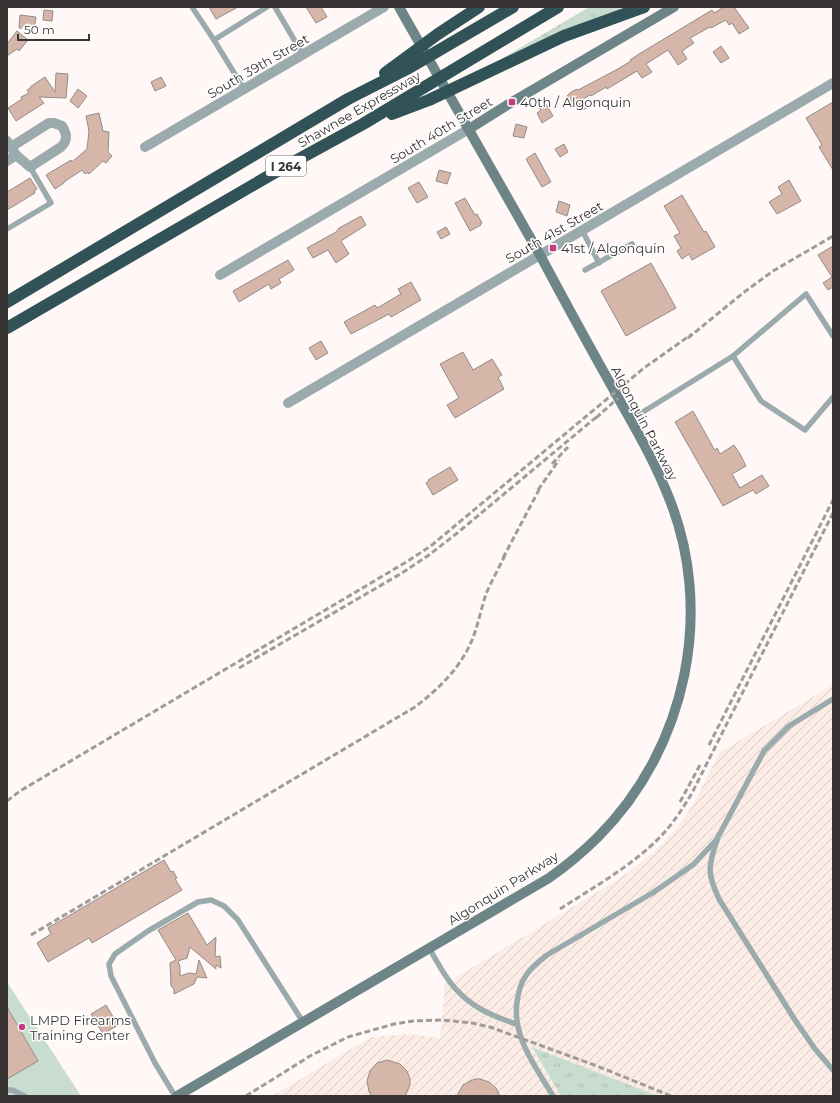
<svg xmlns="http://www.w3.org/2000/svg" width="840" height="1103" viewBox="0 0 840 1103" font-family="Montserrat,sans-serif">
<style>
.industrial{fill:url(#industrial-furrows)}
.grass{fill:url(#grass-tufts)}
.park{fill:#c9dcd0}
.building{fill:#d5b6a9;stroke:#938c89}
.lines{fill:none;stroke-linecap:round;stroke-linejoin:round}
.lane{stroke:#9babad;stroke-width:5.5}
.street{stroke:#9babad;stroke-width:10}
.secondary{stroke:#6e8588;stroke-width:10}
.highway{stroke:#315358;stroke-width:12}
.rail{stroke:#a19c9a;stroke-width:3;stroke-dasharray:6 3;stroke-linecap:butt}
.poi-dot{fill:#c23e83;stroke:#fff;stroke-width:1.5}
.labels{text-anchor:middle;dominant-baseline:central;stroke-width:3;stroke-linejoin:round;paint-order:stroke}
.shield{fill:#fff;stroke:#737170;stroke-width:1}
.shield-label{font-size:12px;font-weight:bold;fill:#373433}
.street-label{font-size:13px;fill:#373433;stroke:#fff}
.poi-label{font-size:13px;fill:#373433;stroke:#fff;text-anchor:start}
</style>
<defs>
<pattern id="industrial-furrows" width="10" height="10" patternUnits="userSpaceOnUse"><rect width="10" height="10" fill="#fbece5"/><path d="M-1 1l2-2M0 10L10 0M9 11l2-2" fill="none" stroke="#d8cbc5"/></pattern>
<pattern id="grass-tufts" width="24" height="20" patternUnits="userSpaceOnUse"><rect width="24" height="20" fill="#c9dcd0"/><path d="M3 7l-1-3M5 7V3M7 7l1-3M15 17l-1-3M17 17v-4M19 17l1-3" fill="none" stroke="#adbdb3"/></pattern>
</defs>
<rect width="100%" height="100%" fill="#fff8f6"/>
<polygon class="industrial" points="833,685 833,934 820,916 833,935 833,1096 272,1096 371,1037 411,1034 440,1038 445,984 619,879 654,852 676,829 693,805 720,752"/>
<g class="grass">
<polygon points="589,7 624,7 491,65"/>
<polygon points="532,1047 658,1096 561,1096"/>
</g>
<polygon class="park" points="7,982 81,1096 7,1096"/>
<g class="building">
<polygon points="209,7 238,7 216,19"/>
<polygon points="306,7 321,7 327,17 316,23"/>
<polygon points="724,7 734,7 749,28 739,34 732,23 729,25 726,20 711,28 710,27 690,38 694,43 682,51 687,59 678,65 668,50 646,64 652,72 642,78 637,71 607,89 606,87 591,96 590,95 583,99 588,107 583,110 578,102 573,105 567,96 571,92 577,89 578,90 616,70 631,61 630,60 639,54 712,10 714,13"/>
<polygon points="44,10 53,11 52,21 43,20"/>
<polygon points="20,15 36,17 34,29 19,28"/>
<polygon points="17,31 28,40 19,51 17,49 7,56 7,44"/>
<polygon points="721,46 729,58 721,63 713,52"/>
<polygon points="56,73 68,74 66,98 39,97 44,103 16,121 8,108 22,99 21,97 29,93 27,90 31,88 30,87 45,77 55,92"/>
<polygon points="161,77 166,86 155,91 151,82"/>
<polygon points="78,89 87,96 78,108 70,101"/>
<polygon points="833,102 833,170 819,147 822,145 806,118"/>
<polygon points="546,104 553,116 542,123 537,113 541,110 539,108"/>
<polygon points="99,113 103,131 109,132 108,152 112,156 106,163 103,161 89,174 88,172 85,174 82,170 64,182 64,183 55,189 46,175 71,160 72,162 87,149 89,131 86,116"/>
<polygon points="516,124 527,127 524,138 513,136"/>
<polygon points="564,144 568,152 560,157 555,149"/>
<polygon points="535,153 551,182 542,187 526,159"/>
<polygon points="439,170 451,173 447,184 436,181"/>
<polygon points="30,178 37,189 34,191 35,193 7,210 7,192"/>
<polygon points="789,180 801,201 777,214 769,202 782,194 778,187"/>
<polygon points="419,182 428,197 417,203 408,188"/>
<polygon points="682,195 704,232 706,231 715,247 692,260 689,254 682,259 677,251 681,248 674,236 680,233 664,206"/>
<polygon points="465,198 475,215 477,214 482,223 480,224 481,225 470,231 455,203"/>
<polygon points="559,201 570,205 567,216 556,212"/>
<polygon points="361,216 366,225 341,241 349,254 336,263 328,250 313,258 307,248 336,232 339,228"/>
<polygon points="446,227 450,234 441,239 437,232"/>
<polygon points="833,246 833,287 828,290 823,283 832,277 818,255"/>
<polygon points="288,260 294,270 279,279 281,283 271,289 269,284 239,302 233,291"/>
<polygon points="651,263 676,308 626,336 601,291"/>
<polygon points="411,282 421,300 391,317 389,314 351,334 344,322 375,305 377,308 401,294 398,289"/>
<polygon points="321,341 328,353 316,360 309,348"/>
<polygon points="463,352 473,370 492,359 502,375 498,377 504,389 455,418 447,405 459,398 440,364"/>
<polygon points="693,411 714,449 715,450 717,448 720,454 734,445 740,454 746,466 732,474 740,488 762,475 769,486 756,494 753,490 723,506 675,422"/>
<polygon points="450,467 458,480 433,495 426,483 429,481 428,480"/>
<polygon points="164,860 171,872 173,871 177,878 175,879 182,890 92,943 89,938 48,962 37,943 51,934 48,928"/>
<polygon points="188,913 207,945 216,937 215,957 220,956 221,968 216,965 216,969 190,947 187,958 178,961 180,967 180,976 189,973 196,974 199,960 207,978 197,977 194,984 174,994 174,989 171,986 170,963 176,960 158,930"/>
<polygon points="106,1005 118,1025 103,1034 91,1014"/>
<polygon points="7,1007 38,1061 7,1079"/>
<polygon points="387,1060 400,1064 407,1071 410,1079 410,1085 405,1096 371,1096 369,1091 367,1081 370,1071 377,1063"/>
<polygon points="475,1079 480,1079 489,1082 496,1088 500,1096 457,1096 463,1085 468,1082"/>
</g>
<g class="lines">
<g class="lane">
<polyline points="192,7 214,40"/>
<polyline points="275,7 303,55"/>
<polyline points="244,89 214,40 267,7"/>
<polyline points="7,229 51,203 30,167"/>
<polyline points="582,230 599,263"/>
<polyline points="585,270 632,244"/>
<polyline points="733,356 806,294 833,336"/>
<polyline points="630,420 733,356 761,401 805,430 833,397"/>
<path d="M717 840C708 866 707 874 719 899L795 1020 815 1049 833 1070"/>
<path d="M429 948C437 961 444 976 454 987 471 1007 492 1016 516 1024"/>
<polyline points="7,1090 12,1090 25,1096"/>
<polyline points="175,1096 155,1063 111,976 109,964 115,954 148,931 198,902 211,900 224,906 238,920 303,1022"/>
<path d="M553 1096C536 1067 512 1037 517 1002 520 978 529 969 547 955L654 892 694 864 717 839 764 751 789 726 833 699"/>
</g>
<g class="street">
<path d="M7 141 16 155 30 167 61 147C68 140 67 134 62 126L54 123H49L11 147"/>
<polyline points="145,147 384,7"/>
<polyline points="7,161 16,155"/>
<polyline points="220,275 469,129"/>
<polyline points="288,403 833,83"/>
</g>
<g class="secondary">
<polyline points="469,129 512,102 674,7"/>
<path d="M177 1096 549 878C566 866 583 852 598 837 687 748 716 609 667 493 654 461 637 431 620 401 593 353 566 304 540 255L399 7"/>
</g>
<g class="highway">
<polyline points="385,73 438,34 479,7"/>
<polyline points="392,114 429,100 564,36 644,7"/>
<polyline points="7,302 348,99 407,69 513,7"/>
<polyline points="7,328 279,170 363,124 558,7"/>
</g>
<g class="rail">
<polyline points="688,338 743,293 773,271 833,236"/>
<polyline points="596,418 618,398"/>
<polyline points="552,464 568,447"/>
<polyline points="538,490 559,460"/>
<polyline points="503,558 541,486"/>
<polyline points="239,668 402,573 429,555 456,534 600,414"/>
<polyline points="709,745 833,500"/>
<polyline points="7,801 20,791 408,561 432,545 644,368 692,334"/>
<polyline points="680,802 700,765"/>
<path d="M560 909C594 887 635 864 662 835 674 822 683 808 692 793L833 513"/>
<path d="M31 935 415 707C441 687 464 665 475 632 479 620 482 606 486 594 492 580 500 566 506 553"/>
<polyline points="246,1096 310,1056 348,1037 394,1024 413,1021 442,1020 472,1023 490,1027 597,1066 671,1096"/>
</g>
</g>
<g class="poi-dot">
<rect x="508" y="98" width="8" height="8" rx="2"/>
<rect x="549" y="244" width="8" height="8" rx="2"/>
<circle cx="22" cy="1027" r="4"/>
</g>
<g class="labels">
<rect class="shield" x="266" y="156" width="40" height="20" rx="3"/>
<g class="shield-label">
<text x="286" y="166">I 264</text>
</g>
<g class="street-label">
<text transform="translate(258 66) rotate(-30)">South 39th Street</text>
<text transform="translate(359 109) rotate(-30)">Shawnee Expressway</text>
<text transform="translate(441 130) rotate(-31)">South 40th Street</text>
<text transform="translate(554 232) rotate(-30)">South 41st Street</text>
<text transform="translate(645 423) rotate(62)">Algonquin Parkway</text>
<text transform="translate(503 888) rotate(-32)">Algonquin Parkway</text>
</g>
<g class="poi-label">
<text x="520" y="102">40th / Algonquin</text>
<text x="561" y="248">41st / Algonquin</text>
<text x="30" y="1020">LMPD Firearms<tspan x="30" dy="15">Training Center</tspan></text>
</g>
</g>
<rect width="840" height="1103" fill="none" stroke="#373433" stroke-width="16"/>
<path d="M18 34v6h71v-6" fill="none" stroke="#373433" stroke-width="2"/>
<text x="24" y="34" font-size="12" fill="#373433" stroke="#ffffff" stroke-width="3" paint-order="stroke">50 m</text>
</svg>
